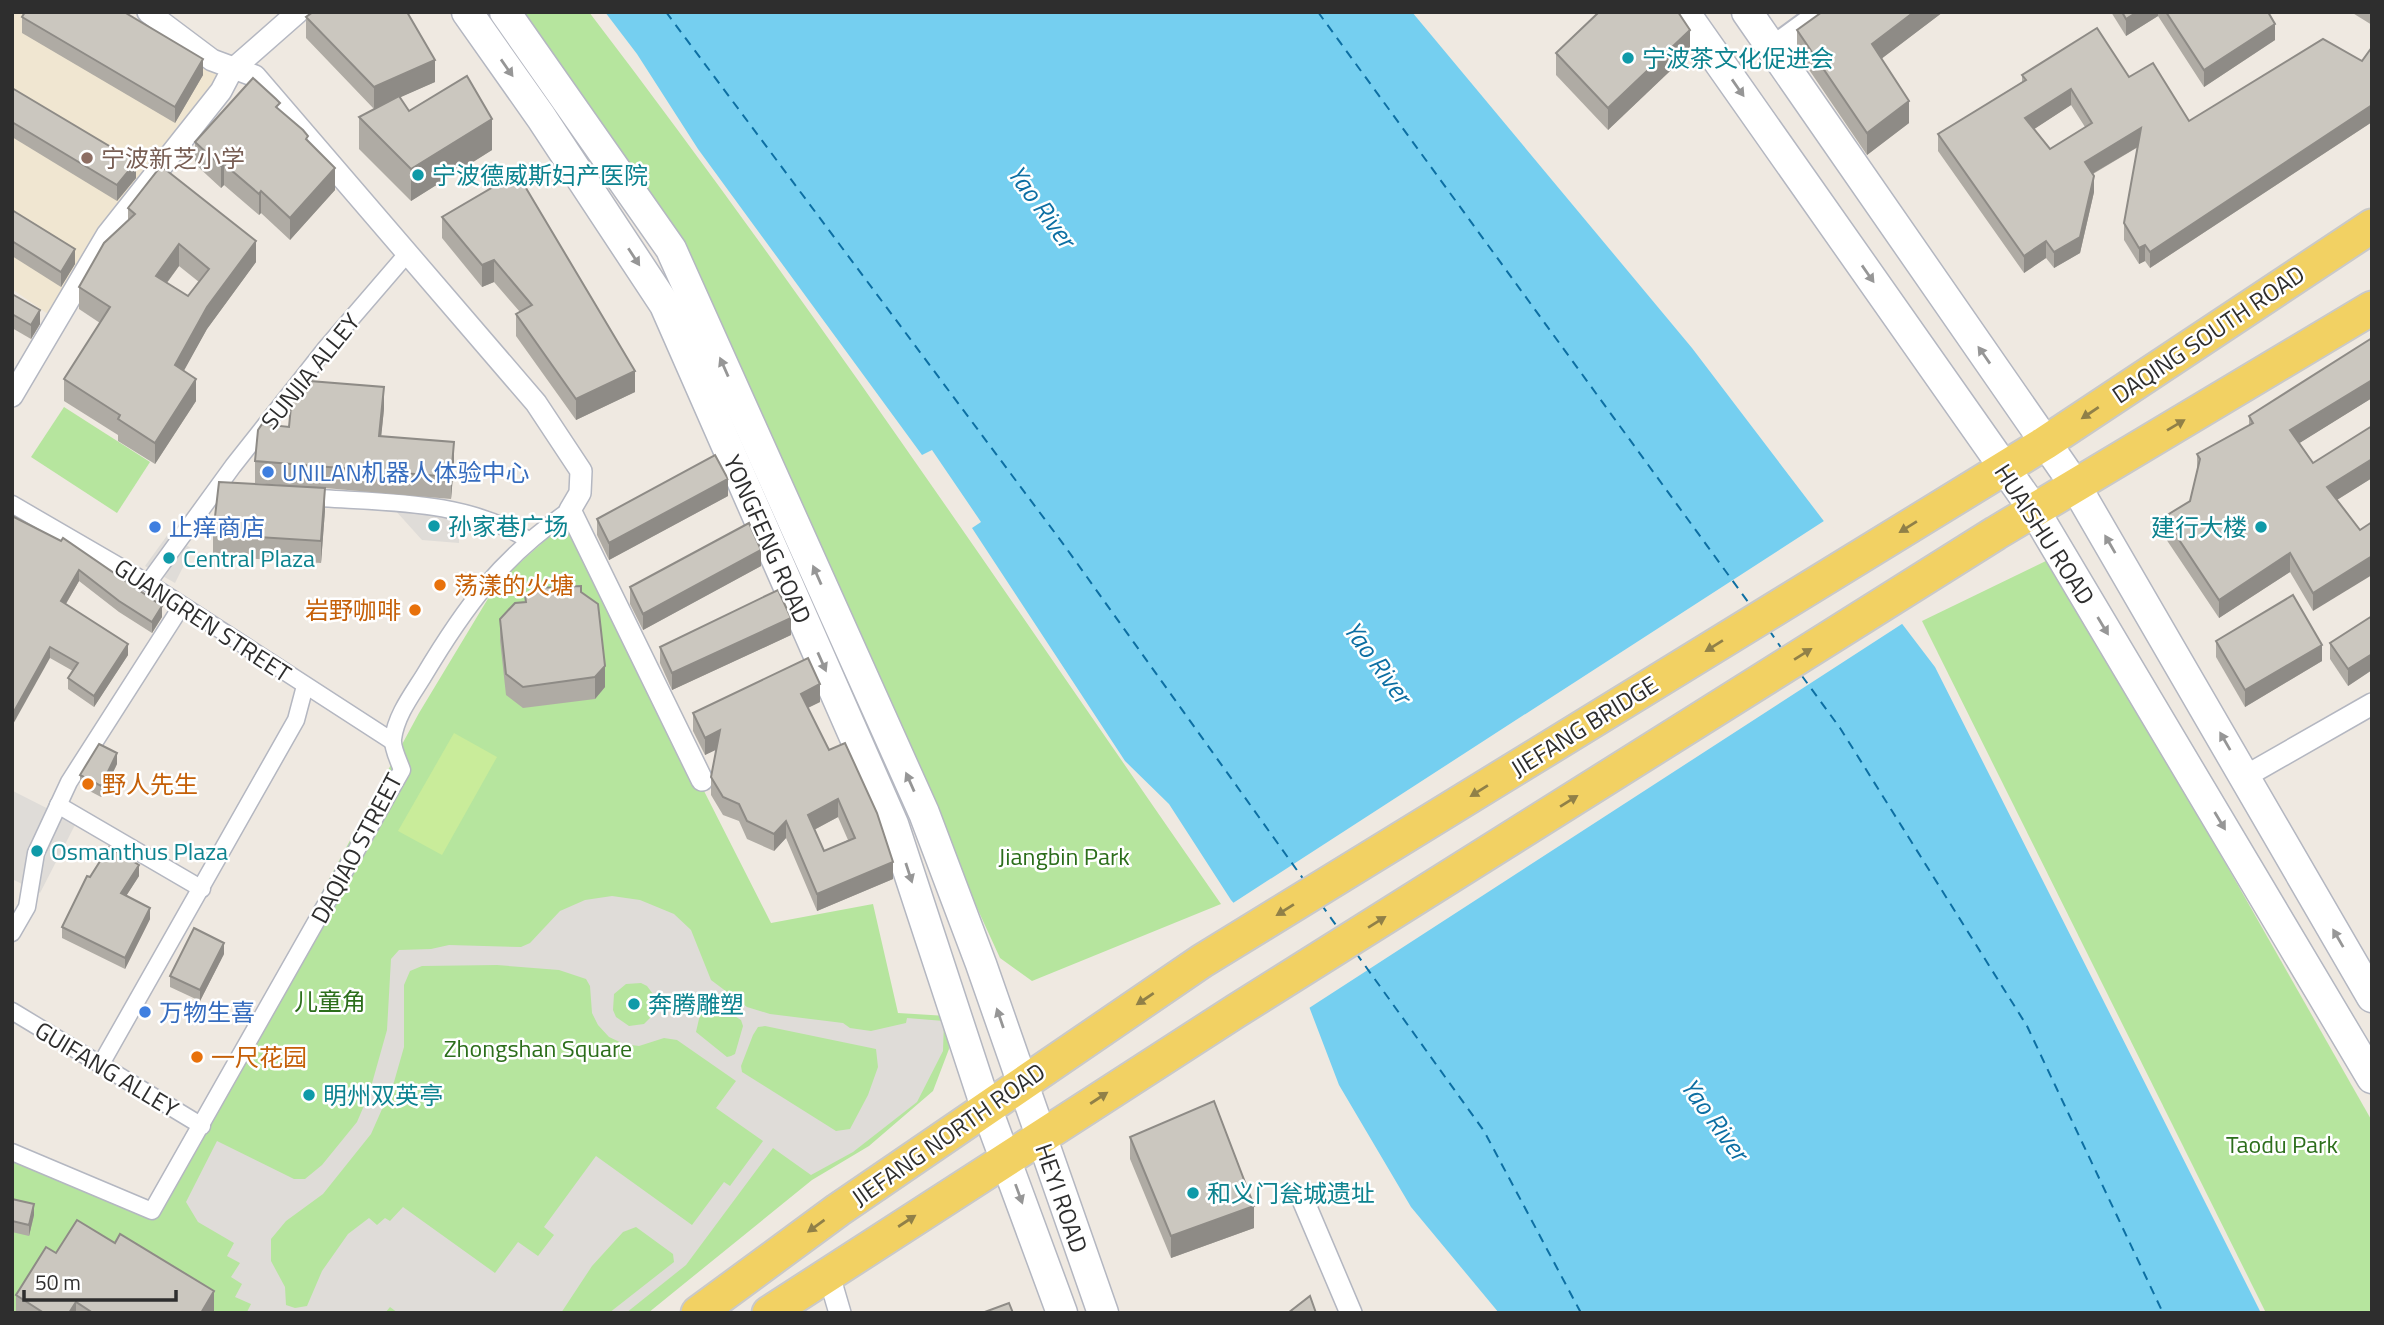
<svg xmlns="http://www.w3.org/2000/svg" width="2384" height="1325" viewBox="0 0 2384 1325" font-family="'Titillium Web','Noto Sans SC',sans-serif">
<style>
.education{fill:#f0e6d1}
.green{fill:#b6e59e}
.pitch{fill:#c9ec9a}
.plaza{fill:#dfdcd8;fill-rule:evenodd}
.water{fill:#75cff0}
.pier{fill:#efe9e1}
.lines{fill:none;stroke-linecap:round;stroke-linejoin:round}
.ferry{stroke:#0d6fa3;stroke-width:2;stroke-dasharray:9 7;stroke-linecap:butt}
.pedestrian-casing{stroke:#b4b7c1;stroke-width:19}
.minor-casing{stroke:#b4b7c1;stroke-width:24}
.tertiary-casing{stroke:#b4b7c1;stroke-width:30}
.secondary-casing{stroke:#b4b7c1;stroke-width:33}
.primary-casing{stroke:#c9c9c9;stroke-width:37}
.pedestrian{stroke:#fff;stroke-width:16}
.minor{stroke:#fff;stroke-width:21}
.tertiary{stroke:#fff;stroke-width:26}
.secondary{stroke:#fff;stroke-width:30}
.primary{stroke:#f2d163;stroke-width:33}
.wall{fill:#afaba4;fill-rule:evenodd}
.shaded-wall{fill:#8e8b86}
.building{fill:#cbc7bf;stroke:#8e8b86;stroke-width:2;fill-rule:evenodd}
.oneway{fill:#969696}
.oneway2{fill:#908048}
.culture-dot{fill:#0f9aa8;stroke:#fff;stroke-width:2.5}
.education-dot{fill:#8d6e63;stroke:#fff;stroke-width:2.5}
.shop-dot{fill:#3f7fe0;stroke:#fff;stroke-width:2.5}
.food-dot{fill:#e8710a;stroke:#fff;stroke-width:2.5}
.labels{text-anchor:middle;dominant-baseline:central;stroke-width:5;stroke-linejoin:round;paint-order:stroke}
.culture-label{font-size:24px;fill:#0d838f;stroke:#fff;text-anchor:start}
.education-label{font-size:24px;fill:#785e54;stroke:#fff;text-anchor:start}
.street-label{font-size:24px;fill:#2e2e2e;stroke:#fff}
.shop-label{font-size:24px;fill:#366cbe;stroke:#fff;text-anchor:start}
.food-label{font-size:24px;fill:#c56008;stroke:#fff;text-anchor:start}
.park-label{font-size:24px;fill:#2c6e1b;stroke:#fff}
.water-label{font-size:26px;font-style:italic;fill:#0d6fa3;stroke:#fff}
</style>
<rect width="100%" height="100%" fill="#efe9e1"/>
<polygon class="education" points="12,12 118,12 226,78 55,319 12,289"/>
<g class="green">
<path d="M508 12H589C810 301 1013 605 1221 904L1032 981 1000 958 688 277Z"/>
<polygon points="64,407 150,462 117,513 31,457"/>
<polygon points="567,521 771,923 873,904 898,1013 947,1016 949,1049 933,1091 869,1146 812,1180 648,1313 12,1313 12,1152 152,1206 419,713 498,582"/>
<polygon points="2052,558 2372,1121 2372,1313 2266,1313 1922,621"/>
</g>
<polygon class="pitch" points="454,733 497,757 442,855 398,831"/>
<g class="plaza">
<polygon points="397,498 459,503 459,543 422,540 395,510"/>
<polygon points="169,533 192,549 175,583 145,566"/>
<polygon points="13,791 76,823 40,893 12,879"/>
<path d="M612 896 640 900 674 914 691 930 711 980 747 1007 770 1014 843 1023 850 1028 871 1031 906 1023 907 1018 944 1021 943 1051 917 1102 853 1152 811 1175 773 1148 686 1265 626 1313H609L674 1262 673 1254 636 1227 623 1232 592 1266 561 1313H398L390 1307 385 1313 247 1312 251 1304 235 1297 242 1284 231 1277 240 1263 227 1256 234 1243 198 1222 186 1202 217 1141 294 1179H305L322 1165 357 1122 369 1094 387 1030 391 959 399 950 431 949 449 945 521 947 530 943 560 911 585 900ZM497 965 559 970 586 979 590 986 592 1013 598 1025 609 1037 624 1044 639 1046 664 1038 677 1040 736 1081 716 1108 763 1141 730 1186 724 1182 692 1225 596 1156 544 1227 554 1235 538 1256 518 1242 495 1273 403 1207 390 1221 385 1218 377 1225 369 1218 348 1234 322 1271 307 1306 295 1308 286 1305 285 1287 271 1261V1239L286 1221 323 1194 371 1134 394 1082 404 1047V985L410 971 422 966ZM641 983 647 986 656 998 655 1013 644 1024 629 1026 616 1017 613 1010 614 994 626 984ZM709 1000 741 1020 743 1026 735 1054 731 1056 727 1057 696 1032 702 1006ZM765 1026 876 1049 878 1067 868 1095 850 1129 836 1131 742 1072 741 1066 753 1035 758 1027Z"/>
</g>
<polygon class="water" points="605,12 1412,12 1692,348 1935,667 2261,1313 1499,1313 1411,1207 1339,1085 1297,975 1231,900 1169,804 1125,761 972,528 981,522 932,450 922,455 698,149 637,54"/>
<polygon class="pier" points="1827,519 1905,622 1306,1010 1294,977 1230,905"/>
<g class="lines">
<g class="ferry">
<polyline points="666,12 1064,545 1304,880"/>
<polyline points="1318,12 1751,606"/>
<polyline points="1769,630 1782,649"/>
<polyline points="1802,676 1840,728 2027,1026 2163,1313"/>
<polyline points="1321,904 1338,928"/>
<polyline points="1356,953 1484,1131 1581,1313"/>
</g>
<defs>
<g id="pedestrian">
<path d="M305 497C378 503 465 498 528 540"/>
<polyline points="12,504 148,583 392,741"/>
<polyline points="148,583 233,466 326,348 406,255"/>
<polyline points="58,805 202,889"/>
<polyline points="12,933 27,907 36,853 69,782 181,607"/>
<polyline points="12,1011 202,1126"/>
<polyline points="101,1064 296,720 305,686"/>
<path d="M12 1152 152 1211 402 770C399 761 392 748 393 739 396 716 411 696 423 677 466 605 500 559 570 510"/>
</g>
<g id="minor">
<polyline points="148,12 212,60 255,76 536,403 581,471 580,493 570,510 702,780"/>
<polyline points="12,396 107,235 221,91 232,70 298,12"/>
<polyline points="2246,776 2372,704"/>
<polyline points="1303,1200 1351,1313"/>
<polyline points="828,1272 840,1313"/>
</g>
<polyline id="tertiary" points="1773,50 1825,12"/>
<g id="secondary">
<polyline points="467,12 541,117 665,305 893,824 986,1107 1062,1313"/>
<polyline points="505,12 671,249 924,813 981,964 1103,1313"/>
<polyline points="1684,12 2034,510 2372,1078"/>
<polyline points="1747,12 2075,485 2372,997"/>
</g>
<g id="primary">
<polyline points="698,1313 838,1210 1202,961 2045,443 2372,226"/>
<polyline points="769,1313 1236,1011 1996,533 2372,308"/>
</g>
</defs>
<use href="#pedestrian" class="pedestrian-casing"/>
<use href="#minor" class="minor-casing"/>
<use href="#tertiary" class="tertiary-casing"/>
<use href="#secondary" class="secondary-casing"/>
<use href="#primary" class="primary-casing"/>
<use href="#pedestrian" class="pedestrian"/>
<use href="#minor" class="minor"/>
<use href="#tertiary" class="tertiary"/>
<use href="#secondary" class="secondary"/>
<use href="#primary" class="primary"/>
</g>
<g class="wall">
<polygon points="1822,12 1943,12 1882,58 1909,123 1867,155 1797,52 1797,30"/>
<polygon points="2111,12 2268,12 2275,40 2204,87 2158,16 2126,36"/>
<polygon points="2351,12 2372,12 2372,25"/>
<polygon points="22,17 203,75 175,123 22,33"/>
<polygon points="306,17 435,82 400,97 409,111 492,150 411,201 359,149 359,117 385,103 374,109 306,38"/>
<path d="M2372 47V122L2150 268 2145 261 2139 264 2124 240V223L2138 147 2093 174 2094 192 2080 253 2054 268 2046 258 2024 273 1938 151V134L2022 82V75L2129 77 2189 121 2362 61ZM2071 105 2085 127 2050 149 2034 129Z"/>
<polygon points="1690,52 1608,130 1556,75 1556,53"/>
<polygon points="12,88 136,178 117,201 12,137"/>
<polygon points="280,110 308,141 335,190 290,240 261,213 259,215 224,185 221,188 195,164 195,142"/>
<polygon points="517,173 635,392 576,420 516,336 516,314 520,312 494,282 482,287 442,238 442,217"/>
<path d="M128 208 256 262 207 329 183 371 196 401 155 464 118 441V435L64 401V379L100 323 79 309V287L128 221ZM179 266 199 282 188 296 167 283Z"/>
<polygon points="12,210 75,264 61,287 12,256"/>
<polygon points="12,294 40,324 31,339 12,328"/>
<polygon points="2372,338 2372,398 2299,443 2313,463 2372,426 2372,478 2337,500 2313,611 2290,572 2219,618 2164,536 2164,517 2190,501 2197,471 2197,454 2249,426 2249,416"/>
<polygon points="384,409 381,436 454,464 451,499 325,488 325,510 321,563 213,556 213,534 317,488 255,483 255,461 289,427"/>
<polygon points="728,496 609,560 597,535 597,519"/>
<polygon points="12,516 162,617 152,633 119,612 79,581 66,604 128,655 94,707 68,689 68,678 73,671 50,658"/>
<polygon points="761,566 643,630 630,604 630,587"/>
<polygon points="581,592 605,687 595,699 523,708 506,695 500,640 500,619 525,602 525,595"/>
<polygon points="2372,616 2372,670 2348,686 2330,659 2330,643"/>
<polygon points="791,635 672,690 660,663 660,647"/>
<polygon points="2216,641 2322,661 2245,707 2216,657"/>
<path d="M820 702 808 708 893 879 817 911 786 838 774 851 747 839 739 821 723 815 711 795V777L716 749 705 755 693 731V713ZM838 817 848 840 824 851 814 830Z"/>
<polygon points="117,764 101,797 80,786 80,775"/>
<polygon points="139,876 126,896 150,919 125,969 62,938 62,927 90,877"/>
<polygon points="224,954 200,1001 170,987 170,976"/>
<polygon points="1130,1137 1254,1228 1171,1258 1130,1159"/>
<polygon points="12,1199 34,1215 29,1236 12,1232"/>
<polygon points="56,1253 214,1313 16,1313 16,1295"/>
</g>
<g class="shaded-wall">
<polygon points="1914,12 1943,12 1872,66 1872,44"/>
<polygon points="2137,12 2158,12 2158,16 2126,36 2126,19"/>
<polygon points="2275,24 2275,40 2204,87 2204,70"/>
<polygon points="1690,30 1690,52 1608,130 1608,108"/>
<polygon points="203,59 203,75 175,123 175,107"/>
<polygon points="435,60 435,82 374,109 374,87"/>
<polygon points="2071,89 2071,105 2025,135 2025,118"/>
<polygon points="1909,101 1909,123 1867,155 1867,133"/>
<polygon points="2372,105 2372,122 2150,268 2150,252"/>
<polygon points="492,119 492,150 411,201 411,169"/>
<polygon points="2141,128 2141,145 2085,178 2085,162"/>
<polygon points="136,162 136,178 117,201 117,185"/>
<polygon points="224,164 224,185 221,188 221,166"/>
<polygon points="335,168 335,190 290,240 290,218"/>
<polygon points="2094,176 2094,192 2080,253 2054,268 2054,252"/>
<polygon points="261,191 261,213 259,215 259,194"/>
<polygon points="256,241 256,262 207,329 175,387 175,365 207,307"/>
<polygon points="2046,241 2046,258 2024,273 2024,256"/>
<polygon points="179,244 179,266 156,297 156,276"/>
<polygon points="2145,245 2145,261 2139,264 2139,248"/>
<polygon points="75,249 75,264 61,287 61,272"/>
<polygon points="494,260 494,282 482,287 482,265"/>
<polygon points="40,310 40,324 31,339 31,325"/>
<polygon points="14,353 14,367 12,370 12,356"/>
<polygon points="635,371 635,392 576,420 576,399"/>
<polygon points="196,379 196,401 155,464 155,443"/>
<polygon points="2372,380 2372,398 2290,449 2290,430"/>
<polygon points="384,387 384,409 379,458 379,436"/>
<polygon points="454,442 454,464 451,499 451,477"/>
<polygon points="2372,459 2372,478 2327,506 2327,487"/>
<polygon points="728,479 728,496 609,560 609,543"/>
<polygon points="325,488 325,510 321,563 321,541"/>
<polygon points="761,550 761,566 643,630 643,614"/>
<polygon points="2290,553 2290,572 2219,618 2219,600"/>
<polygon points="2372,556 2372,575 2313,611 2313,593"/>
<polygon points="79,570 79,581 61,612 61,601"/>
<polygon points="162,606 162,617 152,633 152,622"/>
<polygon points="791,618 791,635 672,690 672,673"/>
<polygon points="128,644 128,655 94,707 94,696"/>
<polygon points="2322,645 2322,661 2245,707 2245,690"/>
<polygon points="50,647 50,658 12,726 12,715"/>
<polygon points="2372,654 2372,670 2348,686 2348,669"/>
<polygon points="605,666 605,687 595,699 595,677"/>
<polygon points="820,684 820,702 801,711 801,694"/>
<polygon points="720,730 720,748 705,755 705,738"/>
<polygon points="117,753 117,764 101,797 101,786"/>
<polygon points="838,799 838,817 808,833 808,815"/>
<polygon points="786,821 786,838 774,851 774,834"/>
<polygon points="893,862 893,879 817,911 817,894"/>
<polygon points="139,865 139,876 121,904 121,893"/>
<polygon points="150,908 150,919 125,969 125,958"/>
<polygon points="224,943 224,954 200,1001 200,990"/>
<polygon points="34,1204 34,1215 29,1236 29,1225"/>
<polygon points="1254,1206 1254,1228 1171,1258 1171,1236"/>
<polygon points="214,1291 214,1313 201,1313"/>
<polygon points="76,1302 76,1313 69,1313"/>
</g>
<g class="building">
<polygon points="25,12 124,12 203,59 175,107 22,17"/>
<polygon points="313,12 407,12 435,60 374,87 306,17"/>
<polygon points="1599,12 1678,12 1690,30 1608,108 1556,53"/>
<polygon points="1822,12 1914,12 1872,44 1909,101 1867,133 1797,30"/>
<polygon points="2122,12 2137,12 2126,19"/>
<polygon points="2166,12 2268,12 2275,24 2204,70"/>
<path d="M2097 28 2129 77 2153 63 2189 121 2323 39 2362 61 2372 47V105L2150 252 2145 245 2139 248 2124 223 2141 128 2085 162 2094 176 2080 237 2054 252 2046 241 2024 256 1938 134 2026 80 2022 75ZM2071 89 2092 123 2050 149 2025 118Z"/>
<polygon points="467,76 492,119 411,169 359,117 399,96 409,111"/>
<polygon points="253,78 276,99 280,103 276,107 303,130 308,136 306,139 335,168 290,218 261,191 259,194 224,164 221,166 195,142"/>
<polygon points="12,88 136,162 117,185 12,122"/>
<path d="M161 166 256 241 207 307 175 365 196 379 155 443 118 419 120 415 64 379 110 307 79 287 104 243 135 214 128 208ZM179 244 209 269 188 296 156 276Z"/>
<polygon points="517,173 635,371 576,399 516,314 532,305 494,260 482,265 442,217"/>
<polygon points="12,210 75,249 61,272 12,241"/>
<polygon points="12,294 40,310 31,325 12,314"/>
<polygon points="2372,338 2372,380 2290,430 2313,463 2372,426 2372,459 2327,487 2360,530 2372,522 2372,556 2313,593 2290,553 2219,600 2164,517 2190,501 2200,459 2197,454 2253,423 2249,416"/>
<polygon points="297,380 384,387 379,436 454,442 451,477 255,461 258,430 262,424 289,427 293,385"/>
<polygon points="715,455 728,479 609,543 597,519"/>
<polygon points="219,482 325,488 321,541 213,534"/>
<polygon points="12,516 61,541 63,538 162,606 152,622 119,601 79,570 61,601 128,644 94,696 68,678 78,663 50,647 12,715"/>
<polygon points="749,523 761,550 643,614 630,587"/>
<polygon points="581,586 581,592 598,604 605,666 595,677 523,687 506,674 500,619 515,603 526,602 525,595 536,588"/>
<polygon points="778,590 791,618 672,673 660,647"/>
<polygon points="2293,595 2322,645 2245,690 2216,641"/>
<polygon points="2372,616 2372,654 2348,669 2330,643"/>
<path d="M808 658 820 684 801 694 829 750 845 743 877 813 893 862 817 894 786 821 774 834 747 821 739 804 723 797 711 777 720 730 705 738 693 713ZM838 799 855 838 824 851 808 815Z"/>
<polygon points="99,744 117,753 101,786 80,775"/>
<polygon points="109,847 139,865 121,893 150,908 125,958 62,927 87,876 90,877"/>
<polygon points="194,928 224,943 200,990 170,976"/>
<polygon points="1214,1101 1254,1206 1171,1236 1130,1137"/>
<polygon points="12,1199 34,1204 29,1225 12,1221"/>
<polygon points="77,1220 115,1243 120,1234 214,1291 201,1313 93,1313 76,1302 69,1313 44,1313 16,1295 46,1247 56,1253"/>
<polygon points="1310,1296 1316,1313 1288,1313"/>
<polygon points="1009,1303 1013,1313 982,1313"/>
</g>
<defs><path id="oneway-solid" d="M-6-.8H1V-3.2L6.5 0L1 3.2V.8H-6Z" transform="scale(1.75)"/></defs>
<g class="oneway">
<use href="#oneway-solid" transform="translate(507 68) rotate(55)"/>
<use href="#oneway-solid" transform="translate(1738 88) rotate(55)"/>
<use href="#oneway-solid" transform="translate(634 257) rotate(57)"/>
<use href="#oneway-solid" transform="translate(1868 274) rotate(55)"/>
<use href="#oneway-solid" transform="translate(1984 355) rotate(-125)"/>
<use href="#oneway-solid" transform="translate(724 367) rotate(-114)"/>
<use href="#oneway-solid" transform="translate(2110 544) rotate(-120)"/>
<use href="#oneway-solid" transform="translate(817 575) rotate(-114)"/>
<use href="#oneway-solid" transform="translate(2103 626) rotate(59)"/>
<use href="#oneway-solid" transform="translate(822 662) rotate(66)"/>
<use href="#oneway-solid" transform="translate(2225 741) rotate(-120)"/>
<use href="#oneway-solid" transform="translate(910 782) rotate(-114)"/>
<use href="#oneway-solid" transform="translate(2220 821) rotate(59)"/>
<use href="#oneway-solid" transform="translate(909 873) rotate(72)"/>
<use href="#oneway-solid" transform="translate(2338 938) rotate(-120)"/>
<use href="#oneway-solid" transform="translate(1000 1018) rotate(-109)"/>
<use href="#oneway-solid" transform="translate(1019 1194) rotate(70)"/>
</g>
<g class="oneway2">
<use href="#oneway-solid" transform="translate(2090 413) rotate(146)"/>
<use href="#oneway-solid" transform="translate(2176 425) rotate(-31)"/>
<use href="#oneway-solid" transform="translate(1908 527) rotate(148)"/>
<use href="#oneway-solid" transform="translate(1714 646) rotate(148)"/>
<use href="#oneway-solid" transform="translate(1803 654) rotate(-32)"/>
<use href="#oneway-solid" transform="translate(1479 791) rotate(148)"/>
<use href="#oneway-solid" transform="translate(1569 801) rotate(-32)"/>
<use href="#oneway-solid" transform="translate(1285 910) rotate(148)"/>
<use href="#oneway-solid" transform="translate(1377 922) rotate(-32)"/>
<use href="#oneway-solid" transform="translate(1145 999) rotate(146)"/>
<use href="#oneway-solid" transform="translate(1099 1098) rotate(-33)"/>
<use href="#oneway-solid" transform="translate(907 1221) rotate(-33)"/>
<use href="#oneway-solid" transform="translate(816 1226) rotate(144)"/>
</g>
<g class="culture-dot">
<circle cx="1628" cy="58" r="7"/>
<circle cx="418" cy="175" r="7"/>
<circle cx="434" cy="526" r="7"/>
<circle cx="2261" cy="527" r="7"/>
<circle cx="169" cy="558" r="7"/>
<circle cx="37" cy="851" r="7"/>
<circle cx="634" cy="1004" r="7"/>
<circle cx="309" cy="1095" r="7"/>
<circle cx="1193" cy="1193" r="7"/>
</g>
<circle class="education-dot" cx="87" cy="158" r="7"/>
<g class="shop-dot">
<circle cx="268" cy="472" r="7"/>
<circle cx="155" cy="527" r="7"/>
<circle cx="145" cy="1012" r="7"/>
</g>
<g class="food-dot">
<circle cx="440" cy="585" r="7"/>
<circle cx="415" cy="610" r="7"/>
<circle cx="88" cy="784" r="7"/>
<circle cx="197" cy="1057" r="7"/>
</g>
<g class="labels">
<g class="culture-label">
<text x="1642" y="58">宁波茶文化促进会</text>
<text x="432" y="175">宁波德威斯妇产医院</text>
<text x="448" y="526">孙家巷广场</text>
<text x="2247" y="527" text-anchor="end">建行大楼</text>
<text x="183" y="558">Central Plaza</text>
<text x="51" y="851">Osmanthus Plaza</text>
<text x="648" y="1004">奔腾雕塑</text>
<text x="323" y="1095">明州双英亭</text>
<text x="1207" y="1193">和义门瓮城遗址</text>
</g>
<g class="education-label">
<text x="101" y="158">宁波新芝小学</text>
</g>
<g class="street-label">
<text transform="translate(2208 334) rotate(-34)">DAQING SOUTH ROAD</text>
<text transform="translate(310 371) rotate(-51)">SUNJIA ALLEY</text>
<text transform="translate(2045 534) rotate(57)">HUAISHU ROAD</text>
<text transform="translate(768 539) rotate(66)">YONGFENG ROAD</text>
<text transform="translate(203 620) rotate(33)">GUANGREN STREET</text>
<text transform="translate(1584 726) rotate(-32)">JIEFANG BRIDGE</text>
<text transform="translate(356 848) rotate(-62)">DAQIAO STREET</text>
<text transform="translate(107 1069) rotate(31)">GUIFANG ALLEY</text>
<text transform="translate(948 1134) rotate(-35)">JIEFANG NORTH ROAD</text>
<text transform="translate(1062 1198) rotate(71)">HEYI ROAD</text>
</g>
<g class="shop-label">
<text x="282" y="472">UNILAN机器人体验中心</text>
<text x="169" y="527">止痒商店</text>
<text x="159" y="1012">万物生喜</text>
</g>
<g class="food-label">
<text x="454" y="585">荡漾的火塘</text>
<text x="401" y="610" text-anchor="end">岩野咖啡</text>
<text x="102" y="784">野人先生</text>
<text x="211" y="1057">一尺花园</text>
</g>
<g class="park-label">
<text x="1064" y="856">Jiangbin Park</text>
<text x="330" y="1001">儿童角</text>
<text x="538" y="1048">Zhongshan Square</text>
<text x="2282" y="1144">Taodu Park</text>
</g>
<g class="water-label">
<text transform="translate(1042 206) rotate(54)">Yao River</text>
<text transform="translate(1378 662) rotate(54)">Yao River</text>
<text transform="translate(1715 1119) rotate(54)">Yao River</text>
</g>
</g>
<rect width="2384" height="1325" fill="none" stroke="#2e2e2e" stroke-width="28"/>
<path d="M24 1290v10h152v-10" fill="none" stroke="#2e2e2e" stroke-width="3.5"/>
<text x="35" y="1290" font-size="21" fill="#2e2e2e" stroke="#ffffff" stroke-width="5" paint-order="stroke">50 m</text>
</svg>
